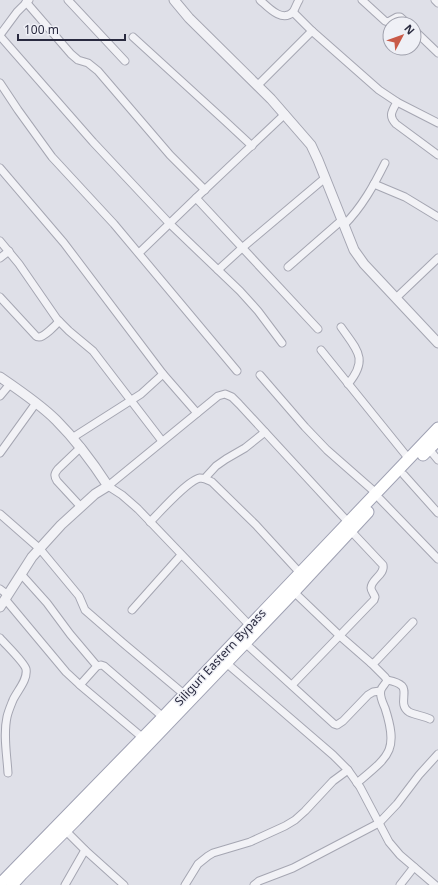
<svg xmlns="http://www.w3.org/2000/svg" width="438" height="885" viewBox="0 0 438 885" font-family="'Noto Sans',sans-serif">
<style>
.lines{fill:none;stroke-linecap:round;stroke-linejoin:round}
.minor-casing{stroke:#a5a6b2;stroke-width:9}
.tertiary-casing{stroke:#a5a6b2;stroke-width:11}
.primary-casing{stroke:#9fa1b3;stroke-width:13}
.minor{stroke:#f2f2f6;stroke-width:7}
.tertiary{stroke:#f2f2f6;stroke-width:9}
.primary{stroke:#fff;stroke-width:11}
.labels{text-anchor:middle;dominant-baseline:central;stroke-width:3;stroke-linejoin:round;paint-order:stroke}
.street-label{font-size:12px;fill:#292a3f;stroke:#eff0f6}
</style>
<rect width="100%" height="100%" fill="#dfe0e8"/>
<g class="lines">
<defs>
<g id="minor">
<polyline points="68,0 125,61"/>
<path d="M260 0C268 7 282 23 293 12 295 9 297 3 299 0"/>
<polyline points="362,0 385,21 388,22 397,17 400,17 408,24"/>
<polyline points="435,0 438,3"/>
<polyline points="26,2 71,54 78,60 88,63 98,71 170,155 205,190"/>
<polyline points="293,12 312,31 379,90 397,102 438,123"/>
<polyline points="414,30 438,53"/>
<polyline points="0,35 17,12 29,0"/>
<polyline points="0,36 93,142 170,224 240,291 258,311 282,343"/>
<polyline points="133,37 224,120 252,146"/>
<polyline points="0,83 18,110 52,157 114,224 237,371"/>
<polyline points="258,85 312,31"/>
<path d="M397 102C392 111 388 116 396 124L438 155"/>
<polyline points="0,168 64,243 163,374 197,413"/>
<polyline points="374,184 405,197 438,217"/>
<polyline points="196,198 318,329"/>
<path d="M344 225C362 207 374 185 385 163"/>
<polyline points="0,241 19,264 57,319 69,331 93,351 162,441"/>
<polyline points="139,253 196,198 285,114"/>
<polyline points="0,258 9,251"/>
<polyline points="288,267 342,220"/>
<polyline points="218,270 242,248 325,178"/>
<path d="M0 297 36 336C37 337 38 337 39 337 44 337 56 325 59 321"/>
<polyline points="396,298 438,258"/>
<path d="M341 327C357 350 369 359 348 384"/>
<polyline points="321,350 409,459"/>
<polyline points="260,375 305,427 327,450 376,493"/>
<polyline points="0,396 10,384"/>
<polyline points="72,438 141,394 163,374"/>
<path d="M81 447 58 469C54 474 54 476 57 481L81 507"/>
<polyline points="429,449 438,460"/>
<polyline points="0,453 36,403"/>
<polyline points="404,475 438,513"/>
<polyline points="205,478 216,466 226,459 245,448 265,432"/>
<polyline points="380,499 438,559"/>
<polyline points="0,514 40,549 79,596 85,610 123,643 185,695"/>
<path d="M150 522C160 512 188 480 200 478 205 478 208 480 212 482L256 525 300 573"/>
<polyline points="21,574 47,603 70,634 97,666"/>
<polyline points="0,589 8,595"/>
<polyline points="294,592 340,636 371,663 374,663 377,660 413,622"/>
<polyline points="5,599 66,672 80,685 143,738"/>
<polyline points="132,610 181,555"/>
<polyline points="253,629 138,509 122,495 108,486 218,396 225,394 232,397 239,404 348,522"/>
<path d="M0 638C6 645 24 662 26 669 28 680 17 691 13 700 11 705 8 712 7 717 3 735 7 755 8 773"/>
<polyline points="245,643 334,724 337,725 343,721 368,695 373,692 380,691"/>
<polyline points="224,661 333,755 348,770 360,787 389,842 400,855 435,885"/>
<path d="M387 680C392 681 398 682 402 686 408 692 398 705 409 712 415 715 424 716 430 719"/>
<polyline points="80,685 97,666 101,665 104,666 163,717"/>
<path d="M292 685 374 600 375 597C374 594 371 591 371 588 371 579 385 575 383 565L351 531"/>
<path d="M357 783C389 756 399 751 385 708 383 703 379 696 381 690 382 686 386 684 387 680L385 677 371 663"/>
<polyline points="63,828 85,850 124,885"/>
<polyline points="65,885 85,850"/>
<polyline points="185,885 198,864 208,856 213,853 250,842 285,826 295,820 305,811 333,781 348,770"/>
<polyline points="254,885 259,881 293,868 379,823 397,804 419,775 438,754"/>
<polyline points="400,885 414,867"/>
</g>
<g id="tertiary">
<polyline points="174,0 189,18 271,99 311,145 318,160 354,250 364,264 438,343"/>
<path d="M0 377C19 390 40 404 56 420 76 440 93 463 108 486L95 494 61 525 32 557 0 607"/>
</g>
<g id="primary">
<polyline points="423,455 438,440"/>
<polyline points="0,884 162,718 438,428"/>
<polyline points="12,885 22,874 76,820 292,594 368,512"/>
</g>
</defs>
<use href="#minor" class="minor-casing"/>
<use href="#tertiary" class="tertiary-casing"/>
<use href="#primary" class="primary-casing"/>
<use href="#minor" class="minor"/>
<use href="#tertiary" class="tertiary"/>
<use href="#primary" class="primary"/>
</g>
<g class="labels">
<g class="street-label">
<text transform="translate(220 657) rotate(-47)">Siliguri Eastern Bypass</text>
</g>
</g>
<g transform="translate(402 36) rotate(49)"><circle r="19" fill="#eff0f6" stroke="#a0a1ad"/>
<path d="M0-3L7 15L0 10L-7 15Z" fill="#c95a48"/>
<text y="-6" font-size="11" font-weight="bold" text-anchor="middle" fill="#292a3f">N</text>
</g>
<path d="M18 34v6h107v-6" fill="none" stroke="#292a3f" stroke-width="2"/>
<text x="24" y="34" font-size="12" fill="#292a3f" stroke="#eff0f6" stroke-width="3" paint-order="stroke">100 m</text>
</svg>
